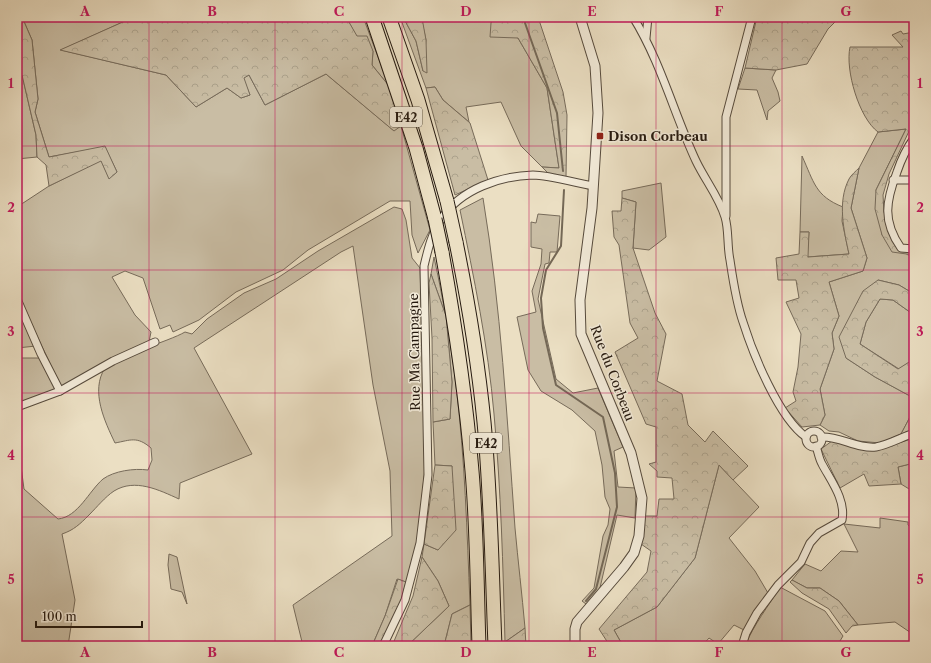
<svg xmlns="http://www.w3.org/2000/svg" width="931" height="663" viewBox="0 0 931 663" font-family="'Libre Caslon Text',serif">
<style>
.grass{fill:#c9bda4;stroke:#776b5a}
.forest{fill:url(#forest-crowns);stroke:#776b5a}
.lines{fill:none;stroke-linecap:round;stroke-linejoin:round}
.stream{stroke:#746856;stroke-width:2}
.minor-casing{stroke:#564a3c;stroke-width:9}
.tertiary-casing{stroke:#564a3c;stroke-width:11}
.motorway-casing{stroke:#25190f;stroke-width:15}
.minor{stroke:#f2ead8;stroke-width:7}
.tertiary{stroke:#f2ead8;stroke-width:9}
.motorway{stroke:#ebdfc3;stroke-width:13}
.motorway-bridge-casing{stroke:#25190f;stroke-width:15;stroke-linecap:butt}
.motorway-bridge{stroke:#ebdfc3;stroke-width:13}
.grid{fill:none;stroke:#c2185b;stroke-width:1;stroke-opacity:0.55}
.poi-dot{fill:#8f2418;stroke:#f2ead8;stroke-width:1.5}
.labels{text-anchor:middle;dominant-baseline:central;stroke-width:3;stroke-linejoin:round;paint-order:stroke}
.shield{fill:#f2ead8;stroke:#62584b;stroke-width:1}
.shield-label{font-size:12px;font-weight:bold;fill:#25190f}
.poi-label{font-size:13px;font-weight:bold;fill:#25190f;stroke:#f2ead8;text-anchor:start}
.street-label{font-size:13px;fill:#25190f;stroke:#f2ead8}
.neatline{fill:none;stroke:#c2185b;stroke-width:1.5}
.grid-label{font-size:13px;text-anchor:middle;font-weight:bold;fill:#c2185b}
</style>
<defs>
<pattern id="forest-crowns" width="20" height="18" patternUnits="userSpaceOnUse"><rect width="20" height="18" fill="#c9bda4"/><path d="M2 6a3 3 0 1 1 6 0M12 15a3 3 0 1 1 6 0" fill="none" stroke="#aca28c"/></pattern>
</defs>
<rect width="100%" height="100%" fill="#ebdfc3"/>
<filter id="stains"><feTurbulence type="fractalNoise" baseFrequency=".005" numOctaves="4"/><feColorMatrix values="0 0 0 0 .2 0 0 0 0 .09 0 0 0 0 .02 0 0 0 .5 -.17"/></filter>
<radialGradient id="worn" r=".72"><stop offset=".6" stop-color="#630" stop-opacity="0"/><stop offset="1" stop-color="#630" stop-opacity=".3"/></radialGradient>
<g class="grass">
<polygon points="22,17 134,17 61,50 166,75 196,107 227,88 241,98 250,95 243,78 249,75 265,105 326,74 393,130 401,126 430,230 418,253 412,235 410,201 390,201 308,250 283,270 236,292 199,320 173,332 170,325 160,329 143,278 125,271 112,277 135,315 151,332 149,342 100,364 61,387 17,293 17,207 49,186 101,160 109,178 117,172 105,147 49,157 35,112 38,99 32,40"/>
<polygon points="346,17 363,17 389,86 372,65 373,51 357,37"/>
<polygon points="400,17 403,17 416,41 423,71 426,40 421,17 494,17 491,23 518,38 547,88 559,168 542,167 521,146 501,102 466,107 469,122 443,100 435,87 426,88"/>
<polygon points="745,68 776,70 772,78 778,92 780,101 768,111 767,120 757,90 738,89"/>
<polygon points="17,74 22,75 36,135 37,157 17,159"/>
<polygon points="906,129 876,190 882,235 908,255 914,255 914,294 899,285 878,280 846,358 875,377 910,396 910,417 901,434 880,443 858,441 839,432 829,431 820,425 825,415 820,389 834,349 832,333 839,316 829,282 863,271 867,258 851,208 859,168 878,132"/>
<path d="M802 156C814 182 815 196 843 207L842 221 849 254 807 257 809 232H800Z"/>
<polygon points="661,183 666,237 649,250 633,248 636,202 622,198 622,191"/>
<path d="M483 198C501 307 507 418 515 528 518 561 522 594 525 628L505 642C503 566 501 490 494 414 488 345 474 278 460 210Z"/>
<path d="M394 207 402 209 406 220 412 258 420 268 426 457 417 548 406 582 397 579 385 616 372 646H303L293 605 392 536 390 471 373 385 353 246 341 252 194 348 252 454 180 483 179 499C159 490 135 478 114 491 105 497 97 507 89 515 80 524 74 530 62 534L75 600 68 646H17V436L24 489 58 519C78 517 89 491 103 479 114 471 134 468 148 470L152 460 151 448C137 436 131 440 115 443 105 422 90 391 105 368 111 358 170 341 185 332L192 334 207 319 244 293 276 279 318 251Z"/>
<polygon points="538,214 560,216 557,252 550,252 549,263 545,264 538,299 556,379 573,393 598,388 623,447 614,451 618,487 636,488 635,518 617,515 599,592 586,604 582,601 594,588 603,536 608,525 610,509 605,497 602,465 595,431 572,410 541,391 528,370 517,317 536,312 532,291 541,264 542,249 531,247 531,222 536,223"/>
<path d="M434 257C443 299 451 342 456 386 465 459 467 532 470 605L452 614 444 646H407L449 606 438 581 422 557 424 544 438 550 452 466 435 465 433 422 450 419 452 382 446 316 431 274Z"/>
<polygon points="880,299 893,300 914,315 914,359 899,369 860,344 866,322"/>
<polygon points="17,302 36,346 17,348"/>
<polygon points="17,358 40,358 57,389 17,404"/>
<polygon points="914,463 914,492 901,484 898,467"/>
<polygon points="719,465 759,507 729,538 755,571 768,593 744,630 734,625 718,644 709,638 702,646 623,646 614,630 657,607 695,558"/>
<polygon points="880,518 908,522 908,525 914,530 914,635 895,622 858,625 839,601 820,588 807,588 792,580 805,564 821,571 841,551 858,552 844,524 880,528"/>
<polygon points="169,554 177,557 187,604 182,592 171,589 168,565"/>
<path d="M780 587 825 611 843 636 837 646H745C754 624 768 607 780 587Z"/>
</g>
<g class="forest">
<polygon points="17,17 22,17 32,40 38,99 35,112 49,157 105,146 117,172 109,179 101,161 49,186 46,165 37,157 36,135 22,75 17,74"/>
<polygon points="134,17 346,17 357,36 367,36 373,51 372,65 389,86 401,126 394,131 326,74 265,105 249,75 244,78 250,95 241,98 227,88 196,107 166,75 60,50"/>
<polygon points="403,17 422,18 426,40 427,73 423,71 416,41"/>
<polygon points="494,17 538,17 563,92 567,115 566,177 551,176 542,167 559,168 547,88 518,38 490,37 491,23"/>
<polygon points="757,17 840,17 828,29 807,64 776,70 745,68"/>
<path d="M901 31 903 34 914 32V128L910 129 889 174 883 195 884 212 894 244 901 250 914 249V255L892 252 882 235 875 209 876 190 906 129 878 132C859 118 845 70 850 47H903L892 35Z"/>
<polygon points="435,87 443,100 470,123 488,180 455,195 426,88"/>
<path d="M859 168 851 208 867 258 863 271 829 282 839 316 832 333 834 349 820 389 825 415 820 425 802 427 785 408 796 401 793 392 798 367 801 334 786 302 799 298 796 280H778L776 258 799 254 800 232H809L808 257 849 254C844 231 837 202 849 179 851 175 856 171 859 168Z"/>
<polygon points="622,198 636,202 633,248 655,313 666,334 657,381 682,394 688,425 705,442 713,431 748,466 733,480 719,465 695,558 657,607 614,630 623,646 610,646 599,629 647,572 651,551 641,544 645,516 657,516 659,499 674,499 672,478 657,477 657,471 649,464 656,462 656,427 646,424 615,352 638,338 630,323 619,245 614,237 612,211 621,211"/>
<polygon points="431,274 446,316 452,382 450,419 433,422 432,338 429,283"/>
<polygon points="878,280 899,285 914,294 914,315 893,300 880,299 866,322 860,344 898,369 914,359 914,429 901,434 910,417 910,396 875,377 846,358 839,337 863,291"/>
<polygon points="914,438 914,463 898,467 901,484 869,486 864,474 840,488 821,449 832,441 877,450"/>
<polygon points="435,465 452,466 456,530 438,550 424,544"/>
<polygon points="422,557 438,581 449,606 407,646 392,646 413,596"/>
<polygon points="398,579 406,582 400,604 380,646 372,646 385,616"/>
<polygon points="792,580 807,588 820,588 839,601 858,625 852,626 846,633 829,609 802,593 790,582"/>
<polygon points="470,605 471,646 444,646 452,614"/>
<polygon points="525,628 526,646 505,646 505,642"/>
</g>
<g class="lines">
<g class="stream">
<polyline points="526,17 525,23 557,113 563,171"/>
<polyline points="564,190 561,246 546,270 541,298 543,328 556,385 603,417 615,473 617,507 596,589 586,601"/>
</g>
<defs>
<g id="minor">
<path d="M633 17C661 62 674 114 696 161 705 180 719 197 725 217 729 230 727 246 730 260 733 280 736 302 743 322 753 354 779 418 806 437"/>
<polyline points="646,38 648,17"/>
<path d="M914 138C906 149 901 160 897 172 886 201 882 221 901 248L914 249"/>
<polyline points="893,180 914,180"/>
<polyline points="726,216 726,117 752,17"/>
<polyline points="17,299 41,354 60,391"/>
<polyline points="17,407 60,391 113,361 155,342"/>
<circle cx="814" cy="439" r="8"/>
<path d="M821 437C840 436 857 449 876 447 888 445 902 437 914 433"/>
<path d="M383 646 405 600 420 543 428 475 424 266C428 249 432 232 442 218 461 189 500 176 533 175 547 175 577 183 593 186"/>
<path d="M742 646 746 633 757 613 778 585 801 562 810 543 819 533 842 520C846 500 831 481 822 464 819 459 818 452 816 446"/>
</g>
<polyline id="tertiary" points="575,646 575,629 577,622 624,567 634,553 639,536 642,498 631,453 581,334 580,300 592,208 598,113 595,66 580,17"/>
<g id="motorway">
<polyline points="372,17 416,148 435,219"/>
<polyline points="389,17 418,100 447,201"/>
<path d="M456 242C468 301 478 361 484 422 491 496 492 571 495 646"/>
<path d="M442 252C455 324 466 397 472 471 477 529 477 588 479 646"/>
</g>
</defs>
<use href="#minor" class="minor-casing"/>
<use href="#tertiary" class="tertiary-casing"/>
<use href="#motorway" class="motorway-casing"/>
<use href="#minor" class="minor"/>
<use href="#tertiary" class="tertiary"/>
<use href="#motorway" class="motorway"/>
<defs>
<g id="motorway-bridge">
<polyline points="447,201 456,242"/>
<polyline points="435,219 442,252"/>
</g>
</defs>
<use href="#motorway-bridge" class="motorway-bridge-casing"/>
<use href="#motorway-bridge" class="motorway-bridge"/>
</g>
<path class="grid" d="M149 17V646M275 17V646M402 17V646M529 17V646M656 17V646M782 17V646M17 146H914M17 270H914M17 393H914M17 517H914"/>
<rect class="poi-dot" x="596" y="132" width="8" height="8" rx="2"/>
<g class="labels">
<g class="shield">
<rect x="390" y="107" width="32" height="20" rx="3"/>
<rect x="470" y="433" width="32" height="20" rx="3"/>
</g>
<g class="shield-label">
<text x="406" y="117">E42</text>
<text x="486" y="443">E42</text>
</g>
<g class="poi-label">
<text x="608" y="136">Dison Corbeau</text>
</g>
<g class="street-label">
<text transform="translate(414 352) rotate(-91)">Rue Ma Campagne</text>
<text transform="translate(613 373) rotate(69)">Rue du Corbeau</text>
</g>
</g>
<rect width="931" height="663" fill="none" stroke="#ebdfc3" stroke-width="44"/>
<path d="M36 621v6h106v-6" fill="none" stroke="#25190f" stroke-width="2"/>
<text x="42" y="621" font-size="12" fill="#25190f" stroke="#f2ead8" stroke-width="3" paint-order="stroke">100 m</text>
<rect x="22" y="22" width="887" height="619" class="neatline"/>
<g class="grid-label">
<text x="85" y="16">A</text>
<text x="212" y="16">B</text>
<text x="339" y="16">C</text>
<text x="466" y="16">D</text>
<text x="592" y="16">E</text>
<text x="719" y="16">F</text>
<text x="846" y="16">G</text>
<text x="11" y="88">1</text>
<text x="920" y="88">1</text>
<text x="11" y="212">2</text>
<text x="920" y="212">2</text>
<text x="11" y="336">3</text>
<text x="920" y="336">3</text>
<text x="11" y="460">4</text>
<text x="920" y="460">4</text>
<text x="11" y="584">5</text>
<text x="920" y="584">5</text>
<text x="85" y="657">A</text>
<text x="212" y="657">B</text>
<text x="339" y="657">C</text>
<text x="466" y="657">D</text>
<text x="592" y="657">E</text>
<text x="719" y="657">F</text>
<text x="846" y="657">G</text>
</g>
<rect width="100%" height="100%" filter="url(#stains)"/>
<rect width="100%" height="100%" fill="url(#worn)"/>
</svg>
